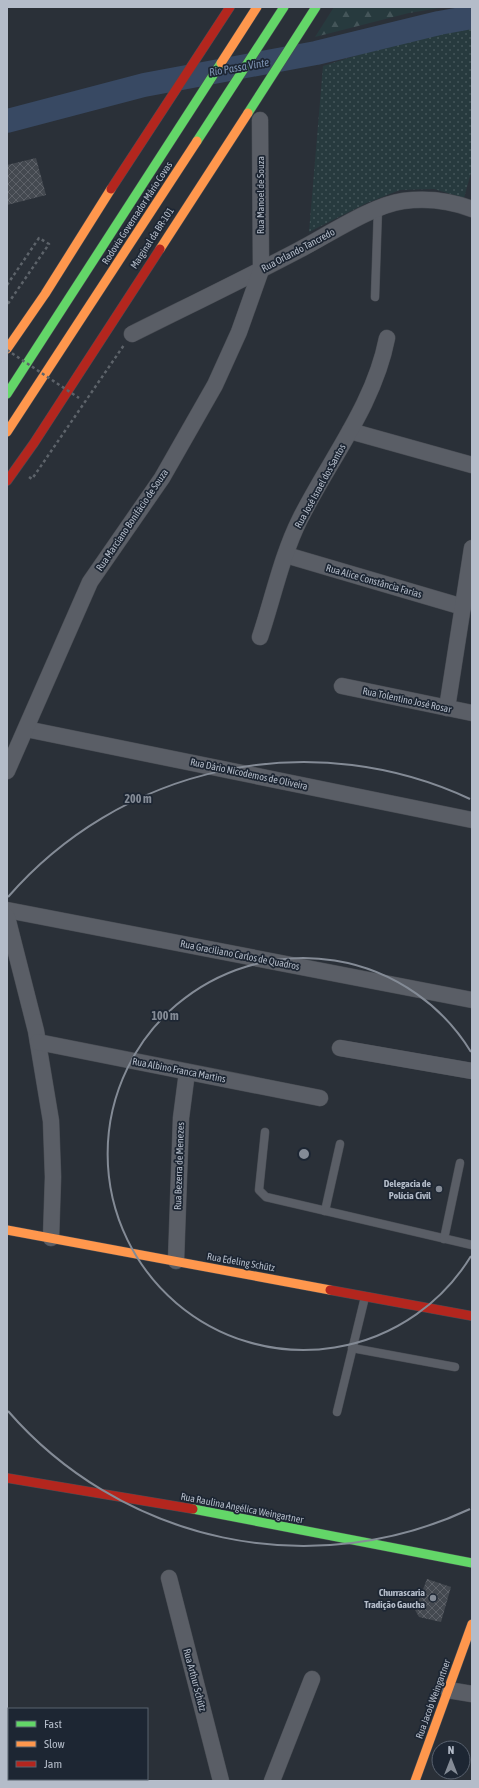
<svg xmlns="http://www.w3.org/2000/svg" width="479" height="1788" viewBox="0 0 479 1788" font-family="'Asap Condensed',sans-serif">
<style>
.grass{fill:url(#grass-dots)}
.forest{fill:url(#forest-firs)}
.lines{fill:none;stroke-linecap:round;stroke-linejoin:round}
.river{stroke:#384963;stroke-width:24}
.building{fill:url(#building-cross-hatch)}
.lane-casing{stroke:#484c53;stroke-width:9}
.street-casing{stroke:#484c53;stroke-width:17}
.fast-casing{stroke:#484c53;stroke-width:10}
.slow-casing{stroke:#484c53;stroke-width:10}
.jam-casing{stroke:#484c53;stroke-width:10}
.path{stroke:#5d636a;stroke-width:2.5;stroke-dasharray:3 3;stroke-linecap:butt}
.lane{stroke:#5a5e66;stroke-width:8}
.street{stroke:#5a5e66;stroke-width:16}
.fast{stroke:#63d668;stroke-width:9}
.slow{stroke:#ff974d;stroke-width:9}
.jam{stroke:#b3261e;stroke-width:9}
.path-bridge{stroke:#5d636a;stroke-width:2.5;stroke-dasharray:3 3;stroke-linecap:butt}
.ring{fill:none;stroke:#848b96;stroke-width:2}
.poi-dot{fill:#848b96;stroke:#1d2633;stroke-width:1.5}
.labels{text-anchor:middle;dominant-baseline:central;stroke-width:3.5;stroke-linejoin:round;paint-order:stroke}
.street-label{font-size:10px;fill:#b4bcc9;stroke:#1d2633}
.poi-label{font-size:10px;font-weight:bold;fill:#b4bcc9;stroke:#1d2633;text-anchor:end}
.water-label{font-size:11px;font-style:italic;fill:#7c92b1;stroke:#1d2633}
.centre{fill:#848b96;stroke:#1d2633;stroke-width:2}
.ring-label{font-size:12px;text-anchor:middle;font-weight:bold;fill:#848b96;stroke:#1d2633;stroke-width:3.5;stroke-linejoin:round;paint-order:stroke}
</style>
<defs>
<pattern id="grass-dots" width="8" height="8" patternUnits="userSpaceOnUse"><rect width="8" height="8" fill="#273a3e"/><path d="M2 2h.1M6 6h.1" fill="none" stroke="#445559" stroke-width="1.8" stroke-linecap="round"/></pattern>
<pattern id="forest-firs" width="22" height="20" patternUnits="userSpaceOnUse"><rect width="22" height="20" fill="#273a3e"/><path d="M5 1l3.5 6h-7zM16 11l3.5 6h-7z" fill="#445559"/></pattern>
<pattern id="building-cross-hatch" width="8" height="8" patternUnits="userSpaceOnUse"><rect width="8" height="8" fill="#444950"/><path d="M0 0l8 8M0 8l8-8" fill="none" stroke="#5d6168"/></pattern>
</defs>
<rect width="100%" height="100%" fill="#2a3038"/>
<polygon class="grass" points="472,26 472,169 464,198 434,189 400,190 367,203 309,232 323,66 399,42"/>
<polygon class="forest" points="334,7 446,7 409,13 315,37"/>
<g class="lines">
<polyline class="river" points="7,121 144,85 316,53 439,23 472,17"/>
</g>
<g class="building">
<polygon points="36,158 46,195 7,205 7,165"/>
<polygon points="427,1579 451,1587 441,1622 419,1617 415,1610"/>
</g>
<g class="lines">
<defs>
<g id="lane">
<polyline points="375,297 378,208"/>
<polyline points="265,1132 259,1190 266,1197 472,1245"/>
<polyline points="325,1211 340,1144"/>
<polyline points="444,1239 460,1163"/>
<polyline points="352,1348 455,1367"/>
<polyline points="337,1412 365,1297"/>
</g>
<g id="street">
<path d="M132 334C188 306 244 279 299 250 328 235 373 205 403 201 426 198 451 201 472 209"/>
<polyline points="350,431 472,465"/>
<polyline points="286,555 463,607"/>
<path d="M260 637C273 598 282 555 300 519 330 459 374 405 387 338"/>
<polyline points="342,686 472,713"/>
<polyline points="447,708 472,548"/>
<polyline points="26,729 472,820"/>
<polyline points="7,771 90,582 162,478 215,385 239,332 261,270 260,120"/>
<polyline points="7,910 472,1000"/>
<polyline points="7,917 36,1031 51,1121 53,1177 51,1238"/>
<polyline points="38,1042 320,1098"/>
<polyline points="340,1048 472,1071"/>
<polyline points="176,1261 181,1118 187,1072"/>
<polyline points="169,1578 221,1781"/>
<polyline points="448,1690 472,1694"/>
<polyline points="272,1781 312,1679"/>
</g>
<g id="fast">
<polyline points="248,113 316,7"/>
<polyline points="197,141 284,7"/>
<polyline points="7,394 221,63"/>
<polyline points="193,1509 472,1563"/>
</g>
<g id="slow">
<polyline points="221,63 257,7"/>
<polyline points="160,249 248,113"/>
<polyline points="7,349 45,294 111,189"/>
<polyline points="7,432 197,141"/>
<polyline points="7,1230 330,1290"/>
<polyline points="415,1781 472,1624"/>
</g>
<g id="jam">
<polyline points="111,189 230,7"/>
<polyline points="7,481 34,443 160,249"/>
<polyline points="330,1290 472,1316"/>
<polyline points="7,1478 193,1509"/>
</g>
</defs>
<use href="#lane" class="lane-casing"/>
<use href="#street" class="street-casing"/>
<use href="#fast" class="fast-casing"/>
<use href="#slow" class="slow-casing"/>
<use href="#jam" class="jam-casing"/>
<g class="path">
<polyline points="7,285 39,238 49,244 7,305"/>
<polyline points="29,477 32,479 124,345"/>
</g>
<use href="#lane" class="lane"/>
<use href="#street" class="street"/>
<use href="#fast" class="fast"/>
<use href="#slow" class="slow"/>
<use href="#jam" class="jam"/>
<polyline class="path-bridge" points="7,350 79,398"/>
</g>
<g class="ring">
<path d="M471 1256A196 196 0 1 1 471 1052"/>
<path d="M470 1509A392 392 0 0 1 8 1411M8 897A392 392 0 0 1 470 799"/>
</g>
<g class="poi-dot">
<circle cx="439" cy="1189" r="4"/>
<circle cx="433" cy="1598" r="4"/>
</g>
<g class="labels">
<g class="street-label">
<text transform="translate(260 195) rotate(-90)">Rua Manoel de Souza</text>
<text transform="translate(137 213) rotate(-57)">Rodovia Governador Mário Covas</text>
<text transform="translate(152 238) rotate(-57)">Marginal da BR-101</text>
<text transform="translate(298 250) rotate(-28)">Rua Orlando Tancredo</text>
<text transform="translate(320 486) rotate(-61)">Rua José Israel dos Santos</text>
<text transform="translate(132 520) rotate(-56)">Rua Marciano Bonifácio de Souza</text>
<text transform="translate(374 581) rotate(16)">Rua Alice Constância Farias</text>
<text transform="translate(407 700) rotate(12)">Rua Tolentino José Rosar</text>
<text transform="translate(249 774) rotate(12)">Rua Dário Nicodemos de Oliveira</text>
<text transform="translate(240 955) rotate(11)">Rua Graciliano Carlos de Quadros</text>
<text transform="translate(179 1070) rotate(11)">Rua Albino Franca Martins</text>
<text transform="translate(179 1166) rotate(-88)">Rua Bezerra de Menezes</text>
<text transform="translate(241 1262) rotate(10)">Rua Edeling Schütz</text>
<text transform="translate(242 1508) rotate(11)">Rua Raulina Angélica Weingartner</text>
<text transform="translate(195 1680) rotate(75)">Rua Arthur Schütz</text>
<text transform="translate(433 1699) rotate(-70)">Rua Jacob Weingartner</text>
</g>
<g class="poi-label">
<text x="431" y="1183">Delegacia de<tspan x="431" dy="12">Polícia Civil</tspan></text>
<text x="425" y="1592">Churrascaria<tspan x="425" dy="12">Tradição Gaucha</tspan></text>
</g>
<g class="water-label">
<text transform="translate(239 67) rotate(-10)">Rio Passa Vinte</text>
</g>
</g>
<circle cx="304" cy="1154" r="6" class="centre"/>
<g class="ring-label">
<text x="138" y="803">200 m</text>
<text x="165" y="1020">100 m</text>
</g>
<rect width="479" height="1788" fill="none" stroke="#b4bcc9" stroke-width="16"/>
<rect x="8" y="1708" width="140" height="72" fill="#1d2633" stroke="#59626f"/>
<rect x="16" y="1721" width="20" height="6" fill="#63d668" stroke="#59626f"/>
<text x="44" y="1728" font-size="12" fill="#b4bcc9">Fast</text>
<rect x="16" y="1741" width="20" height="6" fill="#ff974d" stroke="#59626f"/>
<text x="44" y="1748" font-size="12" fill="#b4bcc9">Slow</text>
<rect x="16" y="1761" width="20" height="6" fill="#b3261e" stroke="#59626f"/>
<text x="44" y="1768" font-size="12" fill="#b4bcc9">Jam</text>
<g transform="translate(451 1760)"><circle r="19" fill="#1d2633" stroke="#59626f"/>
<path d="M0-3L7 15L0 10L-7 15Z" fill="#848b96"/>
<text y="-6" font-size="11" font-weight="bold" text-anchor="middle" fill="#b4bcc9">N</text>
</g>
</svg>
